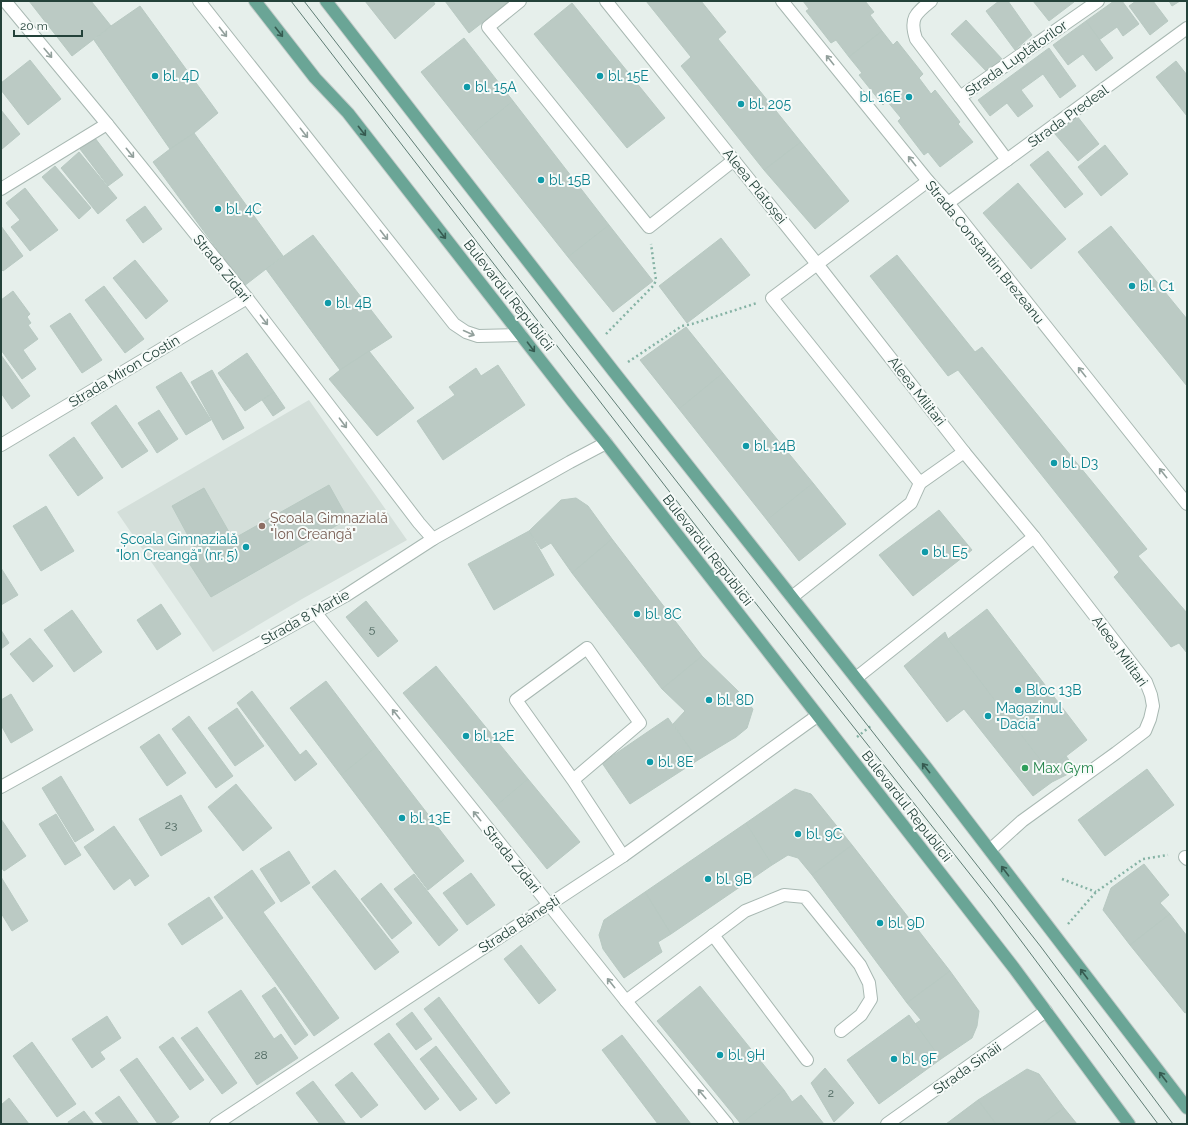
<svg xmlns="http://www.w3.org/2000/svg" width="1188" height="1125" viewBox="0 0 1188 1125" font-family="Raleway,sans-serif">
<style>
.built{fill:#d4dfda}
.building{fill:#bbcac4;stroke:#b8c9c2}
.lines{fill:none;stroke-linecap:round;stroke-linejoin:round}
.service-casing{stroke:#a8b8b2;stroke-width:14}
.pedestrian-casing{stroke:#a8b8b2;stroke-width:14}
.minor-casing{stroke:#a8b8b2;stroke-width:14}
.primary-casing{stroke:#c2cac8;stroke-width:14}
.path{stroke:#86b3a5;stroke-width:2.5;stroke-dasharray:2 3;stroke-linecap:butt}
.service{stroke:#fff;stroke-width:12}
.pedestrian{stroke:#fff;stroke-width:12}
.minor{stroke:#fff;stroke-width:12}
.primary{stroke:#6aa596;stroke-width:12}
.tram{stroke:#5f7d75;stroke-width:1}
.oneway{stroke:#92a09c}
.oneway2{stroke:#365b51}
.culture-dot{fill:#0f9aa8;stroke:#f7fbf9;stroke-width:1.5}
.education-dot{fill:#8d6e63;stroke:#f7fbf9;stroke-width:1.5}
.leisure-dot{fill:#2e9e5b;stroke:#f7fbf9;stroke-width:1.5}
.labels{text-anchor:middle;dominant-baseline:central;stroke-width:4;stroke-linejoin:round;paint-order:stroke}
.number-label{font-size:12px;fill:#4a645c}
.street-label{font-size:14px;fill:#24423a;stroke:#f7fbf9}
.culture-label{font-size:14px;fill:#0d838f;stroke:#f7fbf9;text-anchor:start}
.education-label{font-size:14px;fill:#785e54;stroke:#f7fbf9;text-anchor:start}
.leisure-label{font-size:14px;fill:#27864d;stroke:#f7fbf9;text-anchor:start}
</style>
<rect width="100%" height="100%" fill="#e6efeb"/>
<polygon class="built" points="309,400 407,540 302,599 213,652 117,512"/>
<g class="building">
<polygon points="29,1 91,1 111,26 72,56"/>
<polygon points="365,1 433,1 435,4 395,39"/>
<polygon points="445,1 510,1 469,33"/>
<polygon points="646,1 701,1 726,32 718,39 801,142 764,170 681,66 691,57"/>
<polygon points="803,1 865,1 874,12 870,15 882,31 849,57 836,40 831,43 806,11 809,9"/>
<polygon points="999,1 1008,1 1032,35 1015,50 986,11"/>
<polygon points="1033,1 1073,1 1074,2 1049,21"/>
<polygon points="1114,1 1122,1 1139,24 1123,36 1117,27 1099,40 1086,21"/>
<polygon points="1136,1 1153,1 1168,21 1150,35 1129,6"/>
<polygon points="1169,1 1180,1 1172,6"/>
<polygon points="572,3 665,118 627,148 534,34"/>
<polygon points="140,6 218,113 194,133 170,149 94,40 111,26"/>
<polygon points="966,20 1002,59 987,72 951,34"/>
<polygon points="1086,21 1113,58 1096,71 1083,54 1068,65 1053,45"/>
<polygon points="882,31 893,45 897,41 923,74 919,78 931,94 935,90 960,122 958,124 973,142 940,167 928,152 924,155 898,121 901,118 887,101 883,105 859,75 862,73 849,57"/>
<polygon points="464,38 513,101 471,135 421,72"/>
<polygon points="1049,48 1076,86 1060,98 1043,74 1021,90 1033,106 1018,117 1007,103 990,116 978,100"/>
<polygon points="30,60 61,99 28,125 1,90 1,83"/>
<polygon points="1176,61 1187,75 1187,116 1156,77"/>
<polygon points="513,101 609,225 568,257 471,135"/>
<polygon points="1,110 20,134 2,149 1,148"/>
<polygon points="1077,116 1099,144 1078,161 1055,134"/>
<polygon points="194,133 283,256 244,286 153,162 170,149"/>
<polygon points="95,138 123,175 108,186 80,149"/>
<polygon points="801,142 849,201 815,229 764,170"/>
<polygon points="1105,145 1128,174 1101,196 1078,167"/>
<polygon points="1048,151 1083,194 1065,208 1030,165"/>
<polygon points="79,152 117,198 98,214 61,168"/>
<polygon points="55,166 91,208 79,219 42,177"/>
<polygon points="1018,183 1066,239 1031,269 983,213"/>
<polygon points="25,188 58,230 30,251 11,227 20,220 6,203"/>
<polygon points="145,206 162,229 143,243 126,220"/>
<polygon points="609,225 653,281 613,312 568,257"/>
<polygon points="1,226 23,256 3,271 1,269"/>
<polygon points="1111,226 1187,319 1187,386 1078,252"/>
<polygon points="313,235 392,337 340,370 266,269"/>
<polygon points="721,238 750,275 687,323 659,286"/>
<polygon points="897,255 975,352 982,347 1147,549 1138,556 1187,613 1187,653 1179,643 1171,647 1114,577 1119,572 958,370 948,376 870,276"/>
<polygon points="135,260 168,301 146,319 113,278"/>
<polygon points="104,286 144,339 125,353 85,300"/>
<polygon points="13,291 30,314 27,317 31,323 28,325 38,339 23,350 36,369 22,379 1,350 1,300"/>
<polygon points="70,313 102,360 82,373 50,326"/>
<polygon points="686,327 723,373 679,409 640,360"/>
<polygon points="369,351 414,408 377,436 329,379 340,370"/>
<polygon points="247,353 274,392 245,411 218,373"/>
<polygon points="1,355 30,396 12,409 1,393"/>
<polygon points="498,365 525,405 443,460 417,421 455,395 449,387 476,368 481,376"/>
<polygon points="212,370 244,428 223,440 191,382"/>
<polygon points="181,372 211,420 186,435 156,387"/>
<polygon points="723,373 813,483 767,520 679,409"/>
<polygon points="274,392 285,408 273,416 262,400"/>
<polygon points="116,405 148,451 122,468 91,423"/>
<polygon points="159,410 178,439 157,453 138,423"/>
<polygon points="74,437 103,478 78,496 49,455"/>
<polygon points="813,483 846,524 799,561 767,520"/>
<polygon points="329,485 348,519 211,597 189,563 199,556 172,506 204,488 233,539"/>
<polygon points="576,498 588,506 612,539 572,573 551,543 541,549 529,531 561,500"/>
<polygon points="46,506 74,551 41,571 13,526"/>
<polygon points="939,510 972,550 913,596 879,555"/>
<polygon points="529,531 554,575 494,610 468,564"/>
<polygon points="612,539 702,656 662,689 572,573"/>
<polygon points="1,568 18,595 1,605"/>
<polygon points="366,601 398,641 378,657 346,617"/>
<polygon points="161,604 181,634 157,650 137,620"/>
<polygon points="987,609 1087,740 1048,770 948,639"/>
<polygon points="72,610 102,652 74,672 44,630"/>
<polygon points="1,630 9,643 1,649"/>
<polygon points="945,632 948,639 1048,770 1066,756 1076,770 1052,782 1033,796 964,709 947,722 904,666"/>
<polygon points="30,638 53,666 33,682 10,654"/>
<polygon points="702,656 738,691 753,709 747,728 736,737 698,760 673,724 685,711 662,689"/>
<polygon points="436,666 528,779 496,806 403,693"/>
<polygon points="326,681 376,747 341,775 290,708"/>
<polygon points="252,691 300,755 306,750 317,764 295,781 237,703"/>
<polygon points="11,694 33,730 11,743 1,725 1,700"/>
<polygon points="237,708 264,746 235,766 208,728"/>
<polygon points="189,716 233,776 216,788 172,729"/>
<polygon points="668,718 698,760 630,804 602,763"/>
<polygon points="159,734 186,773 167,786 140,747"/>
<polygon points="376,747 464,861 428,890 341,775"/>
<polygon points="1147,769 1174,805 1105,856 1078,820"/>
<polygon points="61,776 94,830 75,842 42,788"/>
<polygon points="528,779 580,842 547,869 496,806"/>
<polygon points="236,784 272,828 243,851 208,807"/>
<polygon points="795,789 811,794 852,845 812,875 798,858 788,855 772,865 746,823"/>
<polygon points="181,795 202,831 161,856 139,819"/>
<polygon points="56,814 81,855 65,865 39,824"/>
<polygon points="1,819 26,856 4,871 1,867"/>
<polygon points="746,823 772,865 671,934 645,892"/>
<polygon points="114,826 149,876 135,886 130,878 114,890 84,847"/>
<polygon points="852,845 950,971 907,1003 812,875"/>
<polygon points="289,851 310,883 281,902 260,869"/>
<polygon points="1144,864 1169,895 1160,903 1170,914 1130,945 1103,910 1111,888"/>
<polygon points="252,870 275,903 263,912 339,1018 314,1036 214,897"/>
<polygon points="335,870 399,952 375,970 312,887"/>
<polygon points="471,873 495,905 467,925 443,893"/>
<polygon points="414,874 458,930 439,946 394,889"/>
<polygon points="1,877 28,921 12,931 1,913"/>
<polygon points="381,883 412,923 392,939 361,899"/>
<polygon points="645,892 671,934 658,942 662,952 624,978 603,949 599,935 604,920"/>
<polygon points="209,897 223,918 182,945 168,924"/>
<polygon points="1170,914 1187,936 1187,1012 1185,1013 1130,945"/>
<polygon points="521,945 556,990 539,1004 504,959"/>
<polygon points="950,971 979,1011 977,1026 972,1038 941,1059 915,1024 921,1020 907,1003"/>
<polygon points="700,986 784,1090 741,1124 657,1021"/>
<polygon points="275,987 308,1035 295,1045 262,996"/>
<polygon points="241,990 274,1039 281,1034 298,1058 257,1085 208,1012"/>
<polygon points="439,997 510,1093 496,1104 424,1009"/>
<polygon points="412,1012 432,1039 416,1050 396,1024"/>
<polygon points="909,1015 941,1059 879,1104 847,1060"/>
<polygon points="107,1016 121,1038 100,1052 105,1059 92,1068 72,1039"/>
<polygon points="197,1027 237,1083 222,1094 181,1038"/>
<polygon points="389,1033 439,1099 425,1110 374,1044"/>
<polygon points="622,1035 691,1124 658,1124 602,1050"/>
<polygon points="173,1037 204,1080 190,1090 159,1047"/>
<polygon points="32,1042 76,1104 57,1117 13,1056"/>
<polygon points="436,1046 477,1099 460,1111 420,1059"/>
<polygon points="137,1058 179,1117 169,1124 158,1124 120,1070"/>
<polygon points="825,1068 854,1103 834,1122 811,1083"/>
<polygon points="1027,1069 1039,1074 1064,1108 1042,1124 996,1124 978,1100"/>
<polygon points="352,1072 378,1105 361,1118 335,1085"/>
<polygon points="313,1081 346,1124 320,1124 296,1093"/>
<polygon points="784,1090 792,1102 801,1095 824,1124 741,1124"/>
<polygon points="119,1096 139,1124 104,1124 95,1113"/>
<polygon points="9,1098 29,1124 1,1124 1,1105"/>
<polygon points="978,1100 996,1124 946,1124"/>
<polygon points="1064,1108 1077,1124 1042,1124"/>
<polygon points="84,1111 94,1124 69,1124 68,1122"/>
</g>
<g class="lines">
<defs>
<g id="service">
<polyline points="199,1 454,324 466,332 478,336 521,335"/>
<polyline points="520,1 488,27 649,227 734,160"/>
<polyline points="606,1 817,264 964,452 1034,537 1146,682 1151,695 1153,706 1150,719 1145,731 1116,753 1022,821 990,850"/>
<polyline points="928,181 772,298 920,483 964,452"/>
<polyline points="856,678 1034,537"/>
<polyline points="573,780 640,723 587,648 516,700 573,780 623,856"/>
<polyline points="1185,857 1187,859"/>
<polyline points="713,935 807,1060"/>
<polyline points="626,1001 745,911 784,895 805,897 860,965 869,983 871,999 861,1015 841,1031"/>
</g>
<polyline id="pedestrian" points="792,597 911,503 920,483"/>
<g id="minor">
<polyline points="5,1 107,124 247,298 419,523 433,539"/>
<polyline points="782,1 928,181 948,203 1187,504"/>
<path d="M931 1C916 13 909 18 916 39L960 97"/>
<polyline points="1007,160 960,97 1098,1"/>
<polyline points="1,189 107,124"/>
<polyline points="948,203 1187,28"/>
<polyline points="1,445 247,298"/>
<polyline points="315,612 626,1001 727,1124"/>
<polyline points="1,787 345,596 433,539 570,462 606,443"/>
<polyline points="216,1124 623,856 817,716"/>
<polyline points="887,1124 1046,1011"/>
</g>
<g id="primary">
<polyline points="255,1 315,78 348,113 573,402 606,443 1014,968 1129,1124"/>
<polyline points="326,1 450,161 614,372 926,767 1187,1108"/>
</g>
</defs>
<use href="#service" class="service-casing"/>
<use href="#pedestrian" class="pedestrian-casing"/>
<use href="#minor" class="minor-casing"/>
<use href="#primary" class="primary-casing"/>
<g class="path">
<polyline points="606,334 654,285 656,280 651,244"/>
<polyline points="628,362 682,326 692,324 757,303"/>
<polyline points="857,737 872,725"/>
<polyline points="1062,879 1096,892"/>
<polyline points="1068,924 1096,892 1143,859 1168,855"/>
</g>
<use href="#service" class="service"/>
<use href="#pedestrian" class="pedestrian"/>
<use href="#minor" class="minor"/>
<use href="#primary" class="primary"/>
<g class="tram">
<polyline points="291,1 750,596 992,902 1158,1124"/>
<polyline points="304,1 573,349 1041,947 1173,1124"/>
</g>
</g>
<defs><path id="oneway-shaft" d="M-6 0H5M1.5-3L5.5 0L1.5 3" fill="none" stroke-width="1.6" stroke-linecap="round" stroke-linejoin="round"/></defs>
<g class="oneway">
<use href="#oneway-shaft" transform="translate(223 32) rotate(52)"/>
<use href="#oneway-shaft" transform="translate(48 53) rotate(50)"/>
<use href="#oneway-shaft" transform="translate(830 60) rotate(-129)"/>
<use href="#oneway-shaft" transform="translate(304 133) rotate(52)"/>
<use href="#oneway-shaft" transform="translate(130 153) rotate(51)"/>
<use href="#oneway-shaft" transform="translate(912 161) rotate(-129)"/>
<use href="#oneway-shaft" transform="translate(384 235) rotate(52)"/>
<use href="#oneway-shaft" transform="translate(264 320) rotate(53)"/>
<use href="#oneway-shaft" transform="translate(469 333) rotate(24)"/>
<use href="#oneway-shaft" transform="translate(1082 372) rotate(-129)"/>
<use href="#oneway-shaft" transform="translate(343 423) rotate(53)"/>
<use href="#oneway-shaft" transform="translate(1163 473) rotate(-129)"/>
<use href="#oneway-shaft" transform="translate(396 714) rotate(-129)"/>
<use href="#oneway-shaft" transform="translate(477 816) rotate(-129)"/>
<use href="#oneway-shaft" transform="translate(611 983) rotate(-129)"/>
<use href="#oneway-shaft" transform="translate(702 1094) rotate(-130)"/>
</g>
<g class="oneway2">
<use href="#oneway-shaft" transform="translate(279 32) rotate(52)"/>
<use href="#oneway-shaft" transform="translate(362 131) rotate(52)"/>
<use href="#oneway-shaft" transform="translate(442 234) rotate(52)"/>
<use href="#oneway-shaft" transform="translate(531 347) rotate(53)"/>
<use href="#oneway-shaft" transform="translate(926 768) rotate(-128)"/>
<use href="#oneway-shaft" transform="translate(1005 871) rotate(-127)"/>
<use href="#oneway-shaft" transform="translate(1084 974) rotate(-127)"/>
<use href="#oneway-shaft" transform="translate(1163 1077) rotate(-127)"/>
</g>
<g class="culture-dot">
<circle cx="155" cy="76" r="4"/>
<circle cx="600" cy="76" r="4"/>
<circle cx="467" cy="87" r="4"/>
<circle cx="909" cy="97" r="4"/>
<circle cx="741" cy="104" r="4"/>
<circle cx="541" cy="180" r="4"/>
<circle cx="218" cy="209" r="4"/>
<circle cx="1132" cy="286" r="4"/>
<circle cx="328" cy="303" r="4"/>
<circle cx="746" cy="446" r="4"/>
<circle cx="1054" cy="463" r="4"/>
<circle cx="246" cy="547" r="4"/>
<circle cx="925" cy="552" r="4"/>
<circle cx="637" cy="614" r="4"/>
<circle cx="1018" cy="690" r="4"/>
<circle cx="709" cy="700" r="4"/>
<circle cx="988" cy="716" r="4"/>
<circle cx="466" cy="736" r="4"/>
<circle cx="650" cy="762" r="4"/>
<circle cx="402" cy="818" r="4"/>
<circle cx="798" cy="834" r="4"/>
<circle cx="708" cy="879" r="4"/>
<circle cx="880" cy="923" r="4"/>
<circle cx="720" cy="1055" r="4"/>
<circle cx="894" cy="1059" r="4"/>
</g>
<circle class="education-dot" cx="262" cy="526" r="4"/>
<circle class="leisure-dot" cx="1025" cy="768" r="4"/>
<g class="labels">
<g class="number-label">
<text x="372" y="629">5</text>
<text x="171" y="825">23</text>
<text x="261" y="1055">28</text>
<text x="831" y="1093">2</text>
</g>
<g class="street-label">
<text transform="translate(1016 58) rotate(-35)">Strada Luptătorilor</text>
<text transform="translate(1068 116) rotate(-36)">Strada Predeal</text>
<text transform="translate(755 186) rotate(51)">Aleea Platoșei</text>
<text transform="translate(985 252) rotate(51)">Strada Constantin Brezeanu</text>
<text transform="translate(222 268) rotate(51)">Strada Zidari</text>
<text transform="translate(509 295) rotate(52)">Bulevardul Republicii</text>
<text transform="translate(124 371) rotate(-31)">Strada Miron Costin</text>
<text transform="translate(917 391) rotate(52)">Aleea Militari</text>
<text transform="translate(708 550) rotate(52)">Bulevardul Republicii</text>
<text transform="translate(305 617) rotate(-29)">Strada 8 Martie</text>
<text transform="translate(1120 651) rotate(54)">Aleea Militari</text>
<text transform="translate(907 806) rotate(52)">Bulevardul Republicii</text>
<text transform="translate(512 859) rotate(51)">Strada Zidari</text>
<text transform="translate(519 924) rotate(-33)">Strada Bănești</text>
<text transform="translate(967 1068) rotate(-35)">Strada Sinăii</text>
</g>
<g class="culture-label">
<text x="163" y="76">bl. 4D</text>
<text x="608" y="76">bl. 15E</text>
<text x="475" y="87">bl. 15A</text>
<text x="901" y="97" text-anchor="end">bl. 16E</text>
<text x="749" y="104">bl. 205</text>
<text x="549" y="180">bl. 15B</text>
<text x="226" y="209">bl. 4C</text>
<text x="1140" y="286">bl. C1</text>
<text x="336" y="303">bl. 4B</text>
<text x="754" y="446">bl. 14B</text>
<text x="1062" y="463">bl. D3</text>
<text x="238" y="539" text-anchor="end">Școala Gimnazială<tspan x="238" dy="16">"Ion Creangă" (nr. 5)</tspan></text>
<text x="933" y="552">bl. E5</text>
<text x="645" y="614">bl. 8C</text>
<text x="1026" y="690">Bloc 13B</text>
<text x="717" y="700">bl. 8D</text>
<text x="996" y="708">Magazinul<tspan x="996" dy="16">"Dacia"</tspan></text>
<text x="474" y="736">bl. 12E</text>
<text x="658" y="762">bl. 8E</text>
<text x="410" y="818">bl. 13E</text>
<text x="806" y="834">bl. 9C</text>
<text x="716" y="879">bl. 9B</text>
<text x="888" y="923">bl. 9D</text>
<text x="728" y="1055">bl. 9H</text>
<text x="902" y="1059">bl. 9F</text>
</g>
<g class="education-label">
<text x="270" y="518">Școala Gimnazială<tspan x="270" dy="16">"Ion Creangă"</tspan></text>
</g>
<g class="leisure-label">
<text x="1033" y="768">Max Gym</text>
</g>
</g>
<rect width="1188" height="1125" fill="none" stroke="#24423a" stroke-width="4"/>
<path d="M14 30v6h68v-6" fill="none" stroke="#24423a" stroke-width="2"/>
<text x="20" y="30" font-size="12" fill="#24423a" stroke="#f7fbf9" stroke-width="3" paint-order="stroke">20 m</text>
</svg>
